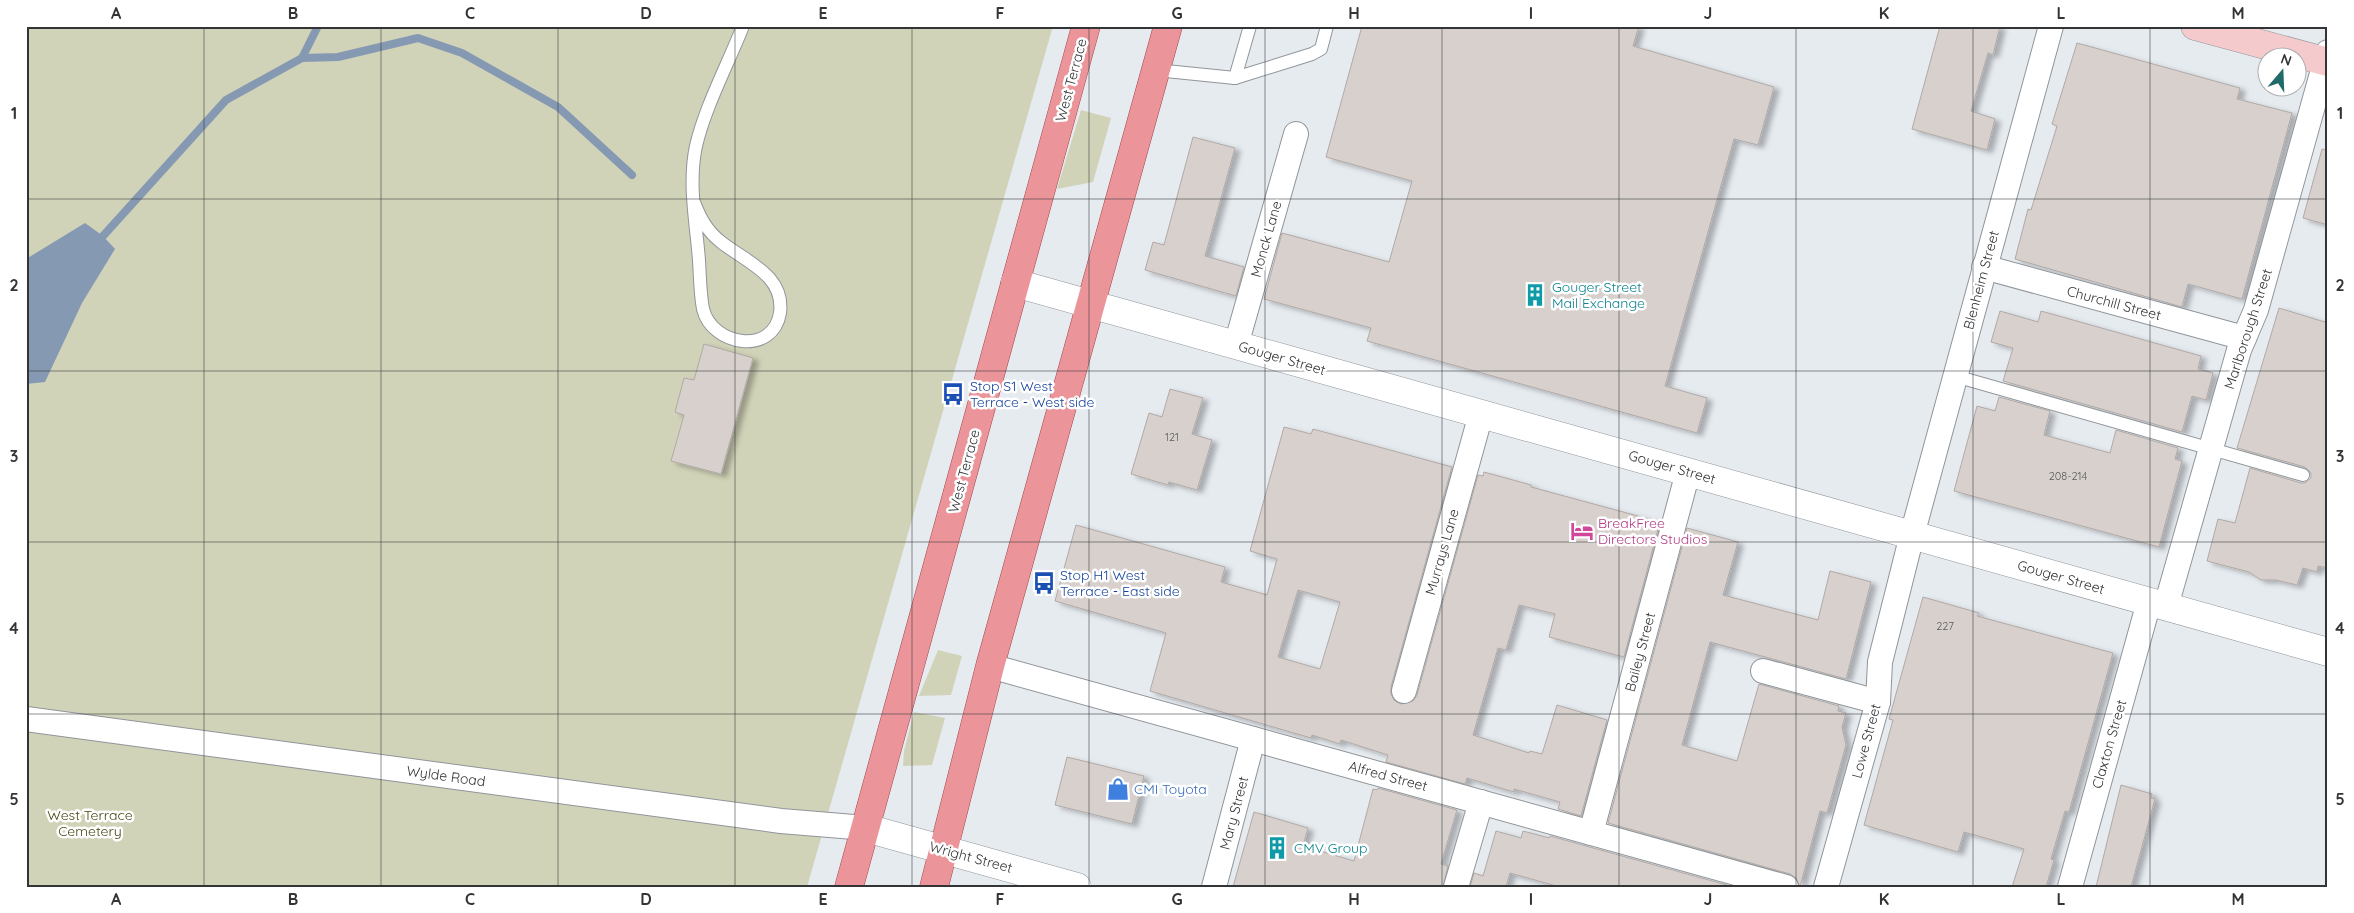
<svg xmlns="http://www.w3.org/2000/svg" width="2354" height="913" viewBox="0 0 2354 913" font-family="Quicksand,sans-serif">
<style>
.green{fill:#d1d3b8}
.water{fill:#8699b2}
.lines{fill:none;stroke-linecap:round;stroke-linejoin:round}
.stream{stroke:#8699b2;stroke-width:8}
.building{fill:#d7d0cd;stroke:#b0a9a6;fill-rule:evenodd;filter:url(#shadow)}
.service-casing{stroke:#90959a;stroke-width:14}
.minor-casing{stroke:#90959a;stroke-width:26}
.tertiary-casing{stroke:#90959a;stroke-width:29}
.secondary-casing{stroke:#90959a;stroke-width:29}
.primary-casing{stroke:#a2464d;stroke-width:29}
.service{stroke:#fff;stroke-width:12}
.minor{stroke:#fff;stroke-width:24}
.tertiary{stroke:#fff;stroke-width:28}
.secondary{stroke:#f5cacd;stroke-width:28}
.primary{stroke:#eb959b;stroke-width:28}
.grid{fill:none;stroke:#323436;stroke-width:1;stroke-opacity:0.55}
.labels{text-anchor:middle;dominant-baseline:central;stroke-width:5;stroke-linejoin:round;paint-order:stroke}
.number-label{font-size:11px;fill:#5b5b5c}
.street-label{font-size:14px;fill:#323436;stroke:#fff}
.culture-label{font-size:14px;fill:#0d838f;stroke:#fff;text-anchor:start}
.transit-label{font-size:14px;fill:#164399;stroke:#fff;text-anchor:start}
.hotel-label{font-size:14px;fill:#b23c85;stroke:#fff;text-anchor:start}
.shop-label{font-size:14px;fill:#366cbe;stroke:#fff;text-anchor:start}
.park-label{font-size:14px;fill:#484813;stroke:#fff}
.neatline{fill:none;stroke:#323436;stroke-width:2}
.grid-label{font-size:16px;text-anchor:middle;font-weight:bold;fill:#323436}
</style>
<defs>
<filter id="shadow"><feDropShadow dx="5.5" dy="3" stdDeviation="2.5" flood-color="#0004"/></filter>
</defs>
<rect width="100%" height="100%" fill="#e6ebf0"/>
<g class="green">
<polygon points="26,26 1053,26 807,887 26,887"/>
<polygon points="1081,110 1111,118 1093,182 1057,189"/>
<polygon points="938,650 962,656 951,695 919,696"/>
<polygon points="914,712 945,718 932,765 903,766 904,751"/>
</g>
<polygon class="water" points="85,223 103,236 115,249 82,303 45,382 26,384 26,259"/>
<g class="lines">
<g class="stream">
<polyline points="302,58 338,57 418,38 462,53 558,107 632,175"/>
<polyline points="103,236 226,100 302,58 318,26"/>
</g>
</g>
<g class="building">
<polygon points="1362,26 1639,26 1633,46 1774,87 1758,145 1734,139 1665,386 1707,398 1697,433 1367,341 1371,328 1264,299 1282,233 1389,262 1412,181 1326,157"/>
<polygon points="1940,26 2000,26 1993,55 1988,53 1971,111 1995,119 1987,150 1912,129"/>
<polygon points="2077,43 2240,88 2237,99 2292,113 2242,299 2188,284 2182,307 2015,259 2028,209 2031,210 2057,126 2052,124"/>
<polygon points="1193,137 1235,148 1205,256 1244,267 1236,296 1145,270 1153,242 1164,245"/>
<polygon points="2322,149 2328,150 2328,225 2303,218"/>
<polygon points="2279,308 2328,323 2328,568 2318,566 2317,572 2303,568 2297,585 2276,580 2261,580 2249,572 2207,561 2218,519 2235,523 2250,468 2301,483 2305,483 2311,478 2311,473 2305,467 2237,448"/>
<polygon points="2000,311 2038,322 2041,311 2201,356 2198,369 2213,373 2206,400 2192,396 2182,432 2003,381 2013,348 1991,342"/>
<polygon points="704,344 753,358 721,474 671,461 684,415 675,412 684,378 694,380"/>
<polygon points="1170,389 1203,398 1192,434 1212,440 1197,490 1169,482 1168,485 1131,474 1149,413 1162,417"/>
<polygon points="1999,397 2050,411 2044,435 2110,453 2116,430 2178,448 2175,459 2182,461 2159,547 1954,491 1977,406 1995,411"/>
<path d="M1284 427 1311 434 1313 429 1452 467 1391 687V694L1394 700 1401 704 1413 701 1417 695 1478 475 1483 476 1484 472 1531 485V487L1660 522 1624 657 1549 637 1555 614 1519 605 1506 650 1498 648 1473 735 1529 753 1530 751 1542 754 1557 705 1607 720 1581 816 1558 809 1560 802 1514 789V792L1467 778 1465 784 1386 762 1388 755 1341 740 1340 744 1312 735 1311 738 1150 691 1166 633 1055 601 1076 525 1225 567 1221 582 1267 595 1277 559 1250 551ZM1298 590 1340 602 1320 669 1278 657Z"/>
<polygon points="1687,528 1738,542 1723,595 1818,620 1830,571 1871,582 1846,679 1710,642 1682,745 1737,761 1759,684 1839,706 1838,711 1846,713 1842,727 1846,745 1827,813 1820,811 1800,887 1796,878 1790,874 1608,823"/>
<polygon points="1923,597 1979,613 1977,616 2113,653 2069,812 2065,811 2051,859 2054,860 2046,887 2012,887 2024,849 1964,832 1958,852 1864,825 1893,720 1889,719"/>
<polygon points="1067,757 1144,776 1132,824 1055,805"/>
<polygon points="2121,785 2152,794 2151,798 2155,799 2131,887 2096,887"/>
<polygon points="1378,788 1457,810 1441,864 1448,866 1443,887 1233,887 1254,812 1308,828 1303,846 1354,861 1373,789 1377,790"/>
<polygon points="1496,831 1521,838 1523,831 1549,838 1550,836 1734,887 1560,887 1510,873 1506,887 1470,887 1474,873 1483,876"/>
</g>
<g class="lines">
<defs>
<g id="service">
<polyline points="1156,70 1235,78 1312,54 1321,49 1327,26"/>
<polyline points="1235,78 1250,26"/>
<path d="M694 202C700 218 707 231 721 242 746 262 785 275 780 313 773 356 712 346 703 309 700 293 700 276 699 260 696 222 688 183 696 146 705 107 728 64 743 26"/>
<polyline points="1955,376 2303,475"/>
</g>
<g id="minor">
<polyline points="1984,267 2244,338"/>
<polyline points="1236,345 1296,134"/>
<polyline points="2166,606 2239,350 2256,310 2328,52"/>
<polyline points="990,666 1786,887"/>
<polyline points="1763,671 1878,702"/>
<polyline points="1404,691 1481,414"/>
<polyline points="26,719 781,821 866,828"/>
<polyline points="1591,833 1688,472"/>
<polyline points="1214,887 1253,739"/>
<polyline points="1456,887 1481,802"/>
<polyline points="1826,887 1878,702 1880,662 1912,535 2051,26"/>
<polyline points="2070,887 2149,602"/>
</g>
<g id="tertiary">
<polyline points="1015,283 2328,652"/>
<polyline points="866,828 1077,887"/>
</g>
<polyline id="secondary" points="2195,26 2328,62"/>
<g id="primary">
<polyline points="849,887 1086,26"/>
<polyline points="934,887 990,666 1168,26"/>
</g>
</defs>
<use href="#service" class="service-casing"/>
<use href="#minor" class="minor-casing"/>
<use href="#tertiary" class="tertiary-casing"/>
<use href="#secondary" class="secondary-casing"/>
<use href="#primary" class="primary-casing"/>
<use href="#service" class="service"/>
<use href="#minor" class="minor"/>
<use href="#tertiary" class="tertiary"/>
<use href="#secondary" class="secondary"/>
<use href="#primary" class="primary"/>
</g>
<path class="grid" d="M204 26V887M381 26V887M558 26V887M735 26V887M912 26V887M1089 26V887M1265 26V887M1442 26V887M1619 26V887M1796 26V887M1973 26V887M2150 26V887M26 199H2328M26 371H2328M26 542H2328M26 714H2328"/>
<defs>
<symbol id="building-bare" viewBox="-9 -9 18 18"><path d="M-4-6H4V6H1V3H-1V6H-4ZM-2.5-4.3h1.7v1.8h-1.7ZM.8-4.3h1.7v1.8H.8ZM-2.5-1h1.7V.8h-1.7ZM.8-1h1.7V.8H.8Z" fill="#0f9aa8" stroke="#fff" stroke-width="2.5" paint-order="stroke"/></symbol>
<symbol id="bus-bare" viewBox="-9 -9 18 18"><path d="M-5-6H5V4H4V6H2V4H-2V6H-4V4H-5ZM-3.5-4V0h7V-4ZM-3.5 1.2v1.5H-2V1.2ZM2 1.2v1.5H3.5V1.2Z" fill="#1a4fb4" stroke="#fff" stroke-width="2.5" paint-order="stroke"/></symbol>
<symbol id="hotel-bare" viewBox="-9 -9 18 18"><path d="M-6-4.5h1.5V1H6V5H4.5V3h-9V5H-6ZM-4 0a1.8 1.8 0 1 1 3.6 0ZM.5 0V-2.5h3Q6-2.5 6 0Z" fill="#d1479c" stroke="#fff" stroke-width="2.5" paint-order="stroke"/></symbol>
<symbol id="shop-bare" viewBox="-9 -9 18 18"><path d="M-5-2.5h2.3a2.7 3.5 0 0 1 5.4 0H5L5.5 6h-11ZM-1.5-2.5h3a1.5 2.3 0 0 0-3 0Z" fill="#3f7fe0" stroke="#fff" stroke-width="2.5" paint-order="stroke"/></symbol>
</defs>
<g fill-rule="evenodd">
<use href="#building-bare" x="1519" y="279" width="32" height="32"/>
<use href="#bus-bare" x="937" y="378" width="32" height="32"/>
<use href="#hotel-bare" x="1566" y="515" width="32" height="32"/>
<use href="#bus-bare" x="1028" y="567" width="32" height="32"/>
<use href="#shop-bare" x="1102" y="773" width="32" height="32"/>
<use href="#building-bare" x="1261" y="832" width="32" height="32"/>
</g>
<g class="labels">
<g class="number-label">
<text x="1172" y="437">121</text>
<text x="2068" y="476">208-214</text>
<text x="1945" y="626">227</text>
</g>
<g class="street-label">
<text transform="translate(1071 80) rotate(-75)">West Terrace</text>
<text transform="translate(1266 239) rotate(-74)">Monck Lane</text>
<text transform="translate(1981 280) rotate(-75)">Blenheim Street</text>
<text transform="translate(2114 303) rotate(15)">Churchill Street</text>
<text transform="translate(2248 329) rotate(-72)">Marlborough Street</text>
<text transform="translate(1282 358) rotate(16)">Gouger Street</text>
<text transform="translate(1672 467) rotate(16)">Gouger Street</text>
<text transform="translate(964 471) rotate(-75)">West Terrace</text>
<text transform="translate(1442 552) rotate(-74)">Murrays Lane</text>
<text transform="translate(2061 577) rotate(16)">Gouger Street</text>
<text transform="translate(1640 652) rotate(-75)">Bailey Street</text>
<text transform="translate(1866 741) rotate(-75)">Lowe Street</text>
<text transform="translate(2109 744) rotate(-74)">Claxton Street</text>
<text transform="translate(446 776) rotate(8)">Wylde Road</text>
<text transform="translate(1388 776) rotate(15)">Alfred Street</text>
<text transform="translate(1234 813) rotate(-75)">Mary Street</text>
<text transform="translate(971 857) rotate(15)">Wright Street</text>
</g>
<g class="culture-label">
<text x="1552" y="287">Gouger Street<tspan x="1552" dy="16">Mail Exchange</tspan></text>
<text x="1294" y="848">CMV Group</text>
</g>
<g class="transit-label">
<text x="970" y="386">Stop S1 West<tspan x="970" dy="16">Terrace - West side</tspan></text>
<text x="1060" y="575">Stop H1 West<tspan x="1060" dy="16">Terrace - East side</tspan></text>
</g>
<g class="hotel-label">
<text x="1598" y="523">BreakFree<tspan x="1598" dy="16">Directors Studios</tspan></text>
</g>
<g class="shop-label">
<text x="1134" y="789">CMI Toyota</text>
</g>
<g class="park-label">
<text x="90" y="815">West Terrace<tspan x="90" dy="16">Cemetery</tspan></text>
</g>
</g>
<rect width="2354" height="913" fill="none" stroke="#ffffff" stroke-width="55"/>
<g transform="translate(2282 72) rotate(19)"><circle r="24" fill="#ffffff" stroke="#adaeaf"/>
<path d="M0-4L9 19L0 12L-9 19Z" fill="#206b69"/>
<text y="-8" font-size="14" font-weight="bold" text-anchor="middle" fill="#323436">N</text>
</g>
<rect x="28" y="28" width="2298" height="858" class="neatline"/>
<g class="grid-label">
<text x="116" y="19">A</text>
<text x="293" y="19">B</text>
<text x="470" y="19">C</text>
<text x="646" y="19">D</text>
<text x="823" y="19">E</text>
<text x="1000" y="19">F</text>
<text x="1177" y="19">G</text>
<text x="1354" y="19">H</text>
<text x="1531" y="19">I</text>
<text x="1708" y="19">J</text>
<text x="1884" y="19">K</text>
<text x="2061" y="19">L</text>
<text x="2238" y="19">M</text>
<text x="14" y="119">1</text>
<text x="2340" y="119">1</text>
<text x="14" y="291">2</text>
<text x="2340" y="291">2</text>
<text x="14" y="462">3</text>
<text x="2340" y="462">3</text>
<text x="14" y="634">4</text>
<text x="2340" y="634">4</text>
<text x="14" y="805">5</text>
<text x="2340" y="805">5</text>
<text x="116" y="905">A</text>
<text x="293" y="905">B</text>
<text x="470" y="905">C</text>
<text x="646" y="905">D</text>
<text x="823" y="905">E</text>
<text x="1000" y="905">F</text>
<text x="1177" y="905">G</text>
<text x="1354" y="905">H</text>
<text x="1531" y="905">I</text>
<text x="1708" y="905">J</text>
<text x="1884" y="905">K</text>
<text x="2061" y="905">L</text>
<text x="2238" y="905">M</text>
</g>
</svg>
